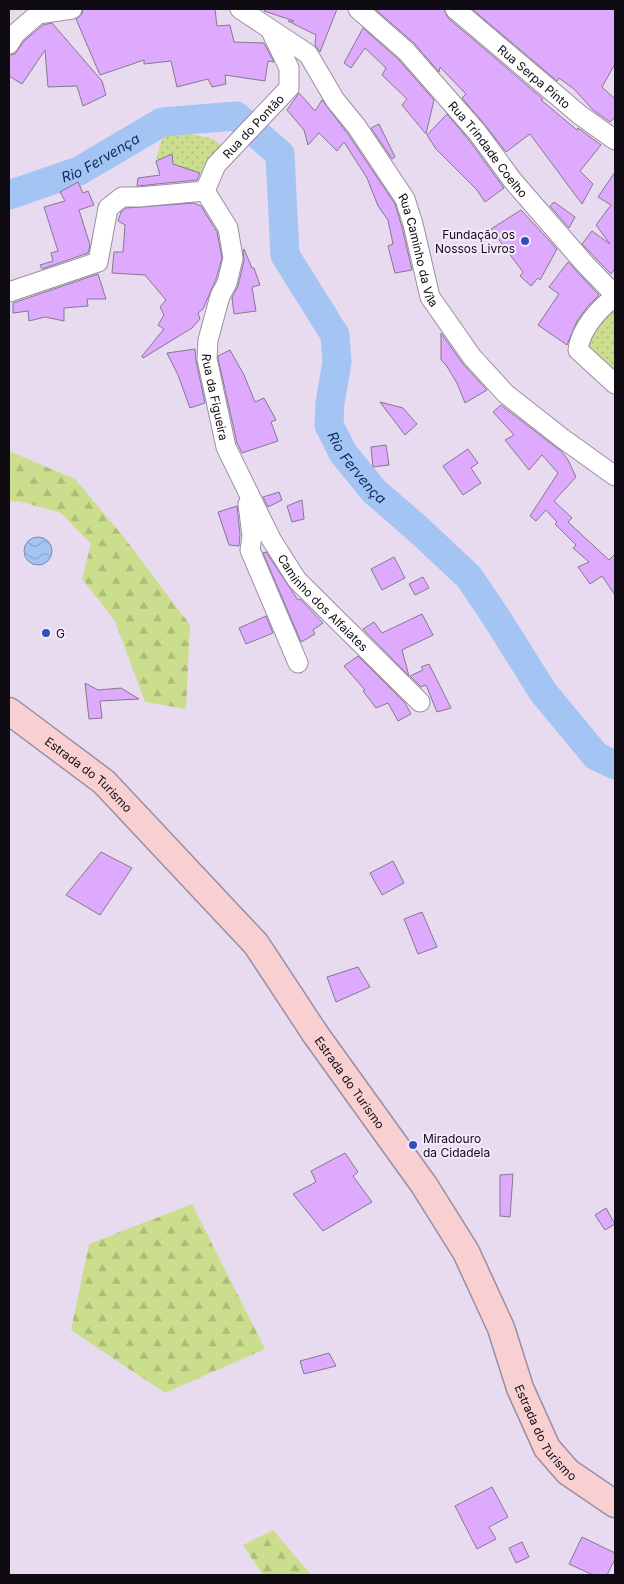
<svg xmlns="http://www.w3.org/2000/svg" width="624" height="1584" viewBox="0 0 624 1584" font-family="Inter,sans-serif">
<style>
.grass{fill:url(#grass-dots)}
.forest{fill:url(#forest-firs)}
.water{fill:url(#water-waves);stroke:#778cb0}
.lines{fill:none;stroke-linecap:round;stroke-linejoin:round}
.river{stroke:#a4c4f4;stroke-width:29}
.building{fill:#ddaafd;stroke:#85798c}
.street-casing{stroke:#9a8ea2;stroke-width:21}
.secondary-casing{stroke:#9a8ea2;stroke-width:29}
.street{stroke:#fff;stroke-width:19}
.secondary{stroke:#f8d0d1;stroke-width:26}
.poi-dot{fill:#304fbf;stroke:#f5e8fe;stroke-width:2}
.labels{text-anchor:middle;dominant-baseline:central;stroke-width:4;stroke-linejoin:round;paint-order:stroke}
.street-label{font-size:12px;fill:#0f0b12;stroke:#f5e8fe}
.poi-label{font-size:12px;fill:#0f0b12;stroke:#f5e8fe;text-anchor:start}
.water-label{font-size:14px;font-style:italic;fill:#072b5a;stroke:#f5e8fe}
</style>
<defs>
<pattern id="grass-dots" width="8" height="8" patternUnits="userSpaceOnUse" patternTransform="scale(1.25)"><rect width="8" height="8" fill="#cbde8e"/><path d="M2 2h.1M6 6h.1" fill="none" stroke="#adbd79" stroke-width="1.8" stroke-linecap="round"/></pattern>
<pattern id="forest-firs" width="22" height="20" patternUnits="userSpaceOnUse" patternTransform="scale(1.25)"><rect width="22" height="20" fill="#cbde8e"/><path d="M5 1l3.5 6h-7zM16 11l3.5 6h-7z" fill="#adbd79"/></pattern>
<pattern id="water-waves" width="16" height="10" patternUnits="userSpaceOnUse" patternTransform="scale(1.25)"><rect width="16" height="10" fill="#a4c4f4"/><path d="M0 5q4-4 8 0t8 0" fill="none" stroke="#8ca7d0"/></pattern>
</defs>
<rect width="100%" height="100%" fill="#e8dbf0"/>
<g class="grass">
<polygon points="181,132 210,138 228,148 201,173 174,165 172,155 156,161 162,137"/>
<polygon points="615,306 615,378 585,350 587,333"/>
</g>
<g class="forest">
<polygon points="9,451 75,479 123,536 190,625 186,709 145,702 115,621 82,579 91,544 61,513 18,501 9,502"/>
<polygon points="192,1204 265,1349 165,1393 71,1330 89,1244"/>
<polygon points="273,1530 311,1575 263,1575 243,1545"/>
</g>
<circle class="water" cx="38" cy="551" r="14"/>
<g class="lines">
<path class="river" id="s1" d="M9 195 79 171 162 122 236 116 280 154 285 255 335 335 337 362 330 403 329 425 343 453 374 491 420 531 469 577 496 617 543 692 596 756 615 765"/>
</g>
<g class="building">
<polygon points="83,9 215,9 217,26 230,25 234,42 264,43 274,62 268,61 265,81 225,75 226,84 212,87 208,79 177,87 171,61 144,64 144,60 100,75 76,19 82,14"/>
<polygon points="265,9 337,9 320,52 315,45 316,35 288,21 294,21 264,11"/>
<polygon points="375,9 444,9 448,18 543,99 541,100 577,130 578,128 601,145 580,171 593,184 582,204 530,134 506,152 485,125 462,98 466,94 440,67 439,72 414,43"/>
<polygon points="472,9 615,9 615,64 602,87 615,99 615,117 610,122 593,110 574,89 559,78 557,81"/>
<polygon points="52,23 102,81 106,95 83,106 77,86 48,87 45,50 22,84 9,76 9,57 10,55 15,54 24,41 43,25"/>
<polygon points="363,28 398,59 434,100 426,134 402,105 407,99 382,75 386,68 365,48 351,68 344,63"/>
<polygon points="299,93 315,111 322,100 348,134 395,204 402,227 412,270 395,273 388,246 393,244 388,220 378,206 367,178 344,142 337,151 319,133 308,145 304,130 287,110"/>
<polygon points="447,114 468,139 504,188 485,202 477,190 436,149 427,135"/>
<polygon points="379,124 395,157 392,159 371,128"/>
<polygon points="172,154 173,164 200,173 197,180 137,186 138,178 160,175 156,161"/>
<polygon points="615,172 615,268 611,274 582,244 592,231 610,244 596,225 611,205 598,197"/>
<polygon points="78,182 83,193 88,191 94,205 79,210 90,245 88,253 42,269 40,265 53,261 51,253 58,251 44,207 65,201 60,192"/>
<polygon points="554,202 575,217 569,228 550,206"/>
<polygon points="194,203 201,206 217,232 222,258 216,279 203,309 198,313 200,319 192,328 143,358 142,356 164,329 158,325 164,315 160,307 166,300 145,275 112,273 114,252 123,252 125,225 118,221 121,212 126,208"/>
<polygon points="521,210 557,249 540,280 538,278 531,286 520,276 523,272 491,229"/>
<polygon points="244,249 252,268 254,268 260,285 252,287 256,311 234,314 232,298 238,286 244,261 243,250"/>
<polygon points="568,262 599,295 588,306 577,321 567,345 538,325 559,294 549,287"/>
<polygon points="98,274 106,299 87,299 88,306 64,308 64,321 45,317 29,321 28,311 13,313 13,303"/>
<polygon points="441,333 463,364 487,390 465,403 457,383 446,365 441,360"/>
<polygon points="195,349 196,361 205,403 190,408 178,375 167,353"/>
<polygon points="230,350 244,375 255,402 264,398 276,420 271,422 278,441 242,453 237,443 218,358 218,356"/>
<polygon points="380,402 403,408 417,424 405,435"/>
<polygon points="501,405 562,452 568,460 576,477 554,501 572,518 568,522 609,560 615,554 615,595 602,576 590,584 578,567 589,562 573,548 576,545 555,524 557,522 546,510 536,521 530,516 558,473 542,455 529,470 505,440 514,435 493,412"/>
<polygon points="386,445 389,465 373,467 371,447"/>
<polygon points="468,449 478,463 471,468 481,483 463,495 443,466"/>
<polygon points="279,492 282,500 268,507 263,497"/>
<polygon points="302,500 304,519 292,522 287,506"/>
<polygon points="237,506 240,534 239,546 229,545 218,512"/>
<polygon points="266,552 298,600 300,599 323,623 313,630 315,634 301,642 263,553"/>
<polygon points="394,557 405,578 382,590 371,569"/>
<polygon points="423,577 429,588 415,595 409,584"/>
<polygon points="422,614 433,635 402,650 409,676 363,629 374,622 382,633"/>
<polygon points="266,616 273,633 246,644 239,628"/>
<polygon points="358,656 405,703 411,714 398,721 388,703 376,708 363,691 365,690 344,666"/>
<polygon points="429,664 451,708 437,712 426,685 421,687 410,676 423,670 421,667"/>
<polygon points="85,683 98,690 121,688 139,699 100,701 102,718 89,719"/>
<polygon points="101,852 132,868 100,915 66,895"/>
<polygon points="393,861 404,883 382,895 370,873"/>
<polygon points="422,912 437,947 418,954 404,919"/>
<polygon points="358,967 370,987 336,1002 327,977"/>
<polygon points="345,1153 358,1172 353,1176 372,1202 323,1231 293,1194 316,1182 311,1171"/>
<polygon points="513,1174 510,1217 500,1216 500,1175"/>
<polygon points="606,1208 615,1224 605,1230 595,1215"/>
<polygon points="329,1353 336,1366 304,1374 300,1361"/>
<polygon points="492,1487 508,1517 489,1527 496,1539 477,1549 455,1506"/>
<polygon points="582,1537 615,1553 615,1559 607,1575 593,1575 569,1564"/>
<polygon points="522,1542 529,1557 516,1563 509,1548"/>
</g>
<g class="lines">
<defs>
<g id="street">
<path id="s2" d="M240 9 308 54 335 100 357 127 405 199 413 224 430 297 472 357 506 394 562 438 615 476"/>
<path id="s3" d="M358 9 406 51 477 132 513 181 585 264 615 295"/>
<path id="s4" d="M455 9 580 115 615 140"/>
<polyline points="9,44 15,34 38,14 72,9"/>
<path id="s5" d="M205 191 228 228 233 258 227 283 220 296 208 340 207 359 226 447 271 539 297 580 420 702"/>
<path id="s6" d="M205 191 216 165 289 88V68L271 31"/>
<polyline points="9,292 98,262 108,208 122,197 139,197 205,191"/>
<path d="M615 297C599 308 580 330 578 350L615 384"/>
<polyline points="248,504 252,536 250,550 298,663"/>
</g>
<g id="secondary">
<path id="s7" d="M9 711 104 782 256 944 316 1035 424 1185 466 1252 501 1328 520 1388 547 1448 568 1472 615 1504"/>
</g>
</defs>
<use href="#street" class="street-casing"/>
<use href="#secondary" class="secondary-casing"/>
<use href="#street" class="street"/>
<use href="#secondary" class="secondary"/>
</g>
<g class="poi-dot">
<circle cx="525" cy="241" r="5"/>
<circle cx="46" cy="633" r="5"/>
<circle cx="413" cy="1145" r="5"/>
</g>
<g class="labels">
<g class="street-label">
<text stroke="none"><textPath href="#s4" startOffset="104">Rua Serpa Pínto</textPath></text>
<text stroke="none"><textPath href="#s6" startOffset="82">Rua do Pontão</textPath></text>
<text stroke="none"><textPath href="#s3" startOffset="192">Rua Trindade Coelho</textPath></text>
<text stroke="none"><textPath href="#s2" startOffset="309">Rua Caminho da Vila</textPath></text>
<text stroke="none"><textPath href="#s5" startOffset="218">Rua da Figueira</textPath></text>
<text stroke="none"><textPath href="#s5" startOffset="454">Caminho dos Alfaiates</textPath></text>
<text stroke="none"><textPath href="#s7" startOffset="102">Estrada do Turismo</textPath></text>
<text stroke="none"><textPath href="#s7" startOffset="508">Estrada do Turismo</textPath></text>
<text stroke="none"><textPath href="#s7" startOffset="912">Estrada do Turismo</textPath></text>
</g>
<g class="poi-label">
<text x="515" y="234" text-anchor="end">Fundação os<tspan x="515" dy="14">Nossos Livros</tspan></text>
<text x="56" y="633">G</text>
<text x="423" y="1138">Miradouro<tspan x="423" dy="14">da Cidadela</tspan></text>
</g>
<g class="water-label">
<text stroke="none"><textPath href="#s1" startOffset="99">Rio Fervença</textPath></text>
<text stroke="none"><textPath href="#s1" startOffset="640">Rio Fervença</textPath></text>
</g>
</g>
<rect width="624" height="1584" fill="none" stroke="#0f0b12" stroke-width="20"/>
</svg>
